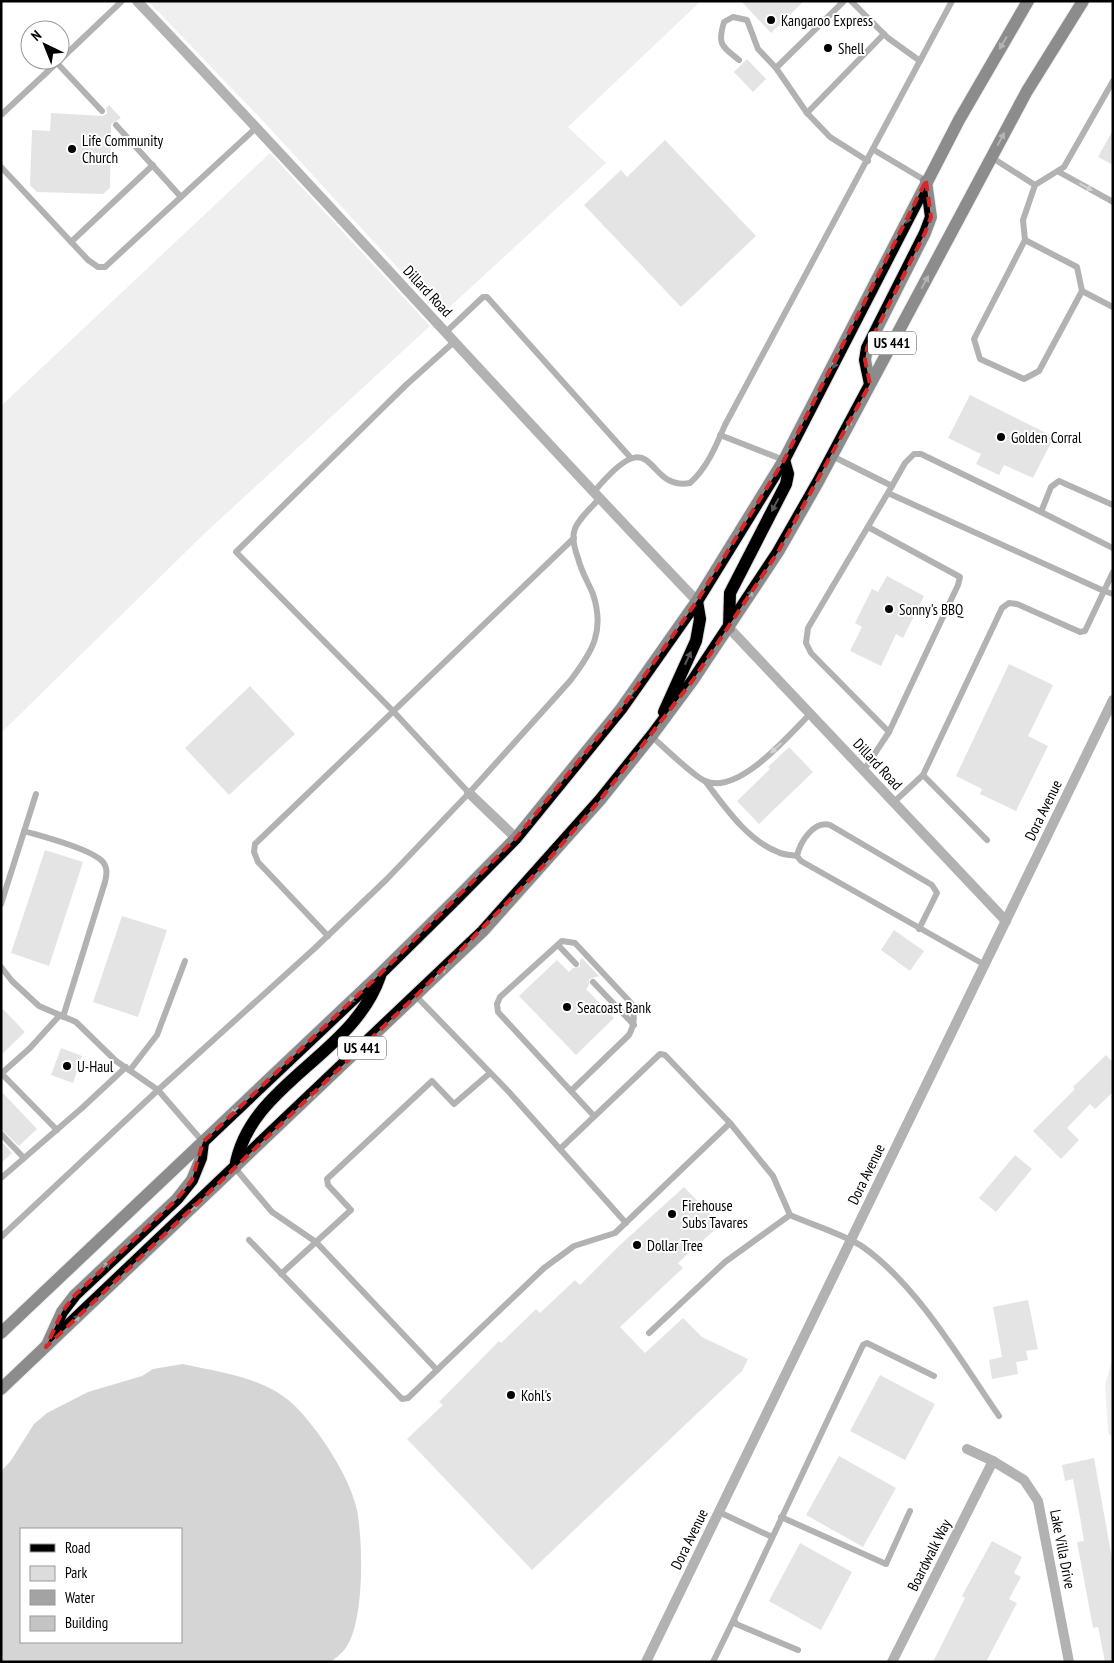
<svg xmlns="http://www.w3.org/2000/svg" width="1114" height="1663" viewBox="0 0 1114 1663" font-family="'PT Sans Narrow',sans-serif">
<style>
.green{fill:#dcdcdc}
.water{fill:#a3a3a3;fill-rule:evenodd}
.building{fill:#c4c4c4}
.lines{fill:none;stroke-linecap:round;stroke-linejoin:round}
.primary-casing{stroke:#dbdbdb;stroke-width:14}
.service{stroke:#555;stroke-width:6}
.minor{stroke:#555;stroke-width:10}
.tertiary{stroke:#555;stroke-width:10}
.primary{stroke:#000;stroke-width:12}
.oneway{fill:#595959}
.oneway2{fill:#999}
.marked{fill:none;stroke:#d62828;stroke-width:4;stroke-dasharray:10 6;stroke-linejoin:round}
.poi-dot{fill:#000;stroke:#fff;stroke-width:2}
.labels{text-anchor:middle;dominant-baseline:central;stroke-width:4;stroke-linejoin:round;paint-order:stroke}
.shield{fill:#fff;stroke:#4c4c4c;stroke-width:1}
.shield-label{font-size:14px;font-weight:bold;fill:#000}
.poi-label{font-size:15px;fill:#000;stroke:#fff;text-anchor:start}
.street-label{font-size:15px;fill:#000;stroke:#fff}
</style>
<rect width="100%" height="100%" fill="#fff"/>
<g class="green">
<polygon points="148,1 701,1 568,127 606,163 441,315 263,121"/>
<polygon points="270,153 430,326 204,534 1,733 1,406"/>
<polygon points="1113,1357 1113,1436 1111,1436 1108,1432 1105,1385"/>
</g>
<path class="water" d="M183 1364C222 1373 265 1377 295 1406 319 1430 350 1477 357 1510 363 1542 365 1623 345 1649 342 1653 336 1658 331 1662H1V1471L10 1462 34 1424 47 1413 88 1392 142 1376 153 1369ZM21 1529H181V1642H21Z"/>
<g class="building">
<polygon points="741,1 804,1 771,33"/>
<polygon points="747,59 766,79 753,92 734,72"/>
<polygon points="109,105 121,118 111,124 110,188 103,194 37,192 30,185 32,130 50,131 51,113 103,116 107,113 106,108"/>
<polygon points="1113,130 1113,165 1098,157"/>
<polygon points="665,140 756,236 681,307 584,205 621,170 627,177"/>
<polygon points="970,395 1054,437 1033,478 1004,465 999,475 976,464 981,454 948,438"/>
<polygon points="887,576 924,596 903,638 896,634 881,666 850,651 862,627 855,623 872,589 878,592"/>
<polygon points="1009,664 1053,685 1028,736 1048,746 1016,811 980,794 982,789 956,776"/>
<polygon points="250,686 295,734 229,795 185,748"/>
<polygon points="789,747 813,772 759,824 737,801 770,769 768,767"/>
<polygon points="45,850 83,862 49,966 11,953"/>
<polygon points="122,916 167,930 138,1017 93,1002"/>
<polygon points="894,930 924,951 910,971 881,950"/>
<polygon points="582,958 599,976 589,979 589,985 586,989 614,1018 576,1055 519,996 557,960 569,972 573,968 580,967 580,961"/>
<polygon points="1,1007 25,1032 1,1055"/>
<polygon points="61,1048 82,1056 73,1083 51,1075"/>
<polygon points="1106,1055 1113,1062 1113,1092 1095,1109 1090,1104 1067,1128 1079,1140 1061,1159 1033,1131 1075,1089 1073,1087"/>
<polygon points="1,1091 37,1129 19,1146 1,1129"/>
<polygon points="1,1141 12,1153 1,1163"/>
<polygon points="1015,1155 1032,1169 996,1212 979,1198"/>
<polygon points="684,1187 720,1225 678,1263 683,1268 620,1327 645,1353 683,1318 702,1337 748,1359 742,1371 532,1570 407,1439 443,1405 439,1402 499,1341 501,1343 536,1309 540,1313 575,1280 580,1285 621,1244"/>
<polygon points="1028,1300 1038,1349 1026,1351 1028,1360 1016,1362 1018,1374 992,1379 989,1360 1002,1357 993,1307"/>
<polygon points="880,1375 935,1404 905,1460 850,1431"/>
<polygon points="839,1456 896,1488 863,1547 806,1515"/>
<polygon points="1094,1458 1113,1564 1113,1662 1105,1662 1098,1627 1093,1628 1077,1542 1084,1541 1080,1517 1073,1479 1065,1481 1062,1465"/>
<polygon points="992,1541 1022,1557 1014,1573 1021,1577 1009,1599 1017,1603 986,1662 933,1662 965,1598 962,1596"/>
<polygon points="800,1543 852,1572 821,1630 769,1601"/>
</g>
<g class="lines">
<defs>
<g id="primary">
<polyline points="870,384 865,360 867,348 925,233 931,217 926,181"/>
<polyline points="729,628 730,593 786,484 788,474 784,460"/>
<polyline points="664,712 696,641 700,619 697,601"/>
<path d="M235 1168C248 1084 353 1056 380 976"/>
<polyline points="1,1333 380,974 456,899 516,838 621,709 697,601 784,460 959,120 1028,1"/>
<polyline points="47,1345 62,1312 75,1295 177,1199 192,1180 201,1158 203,1142"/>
<polyline points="1,1389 483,931 600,800 653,734 693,680 778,552 818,482 1027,91 1083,1"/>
</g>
</defs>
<use href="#primary" class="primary-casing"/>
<g class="service">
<polyline points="844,1 776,68 807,113 830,137 868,161"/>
<polyline points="851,1 888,38 920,61"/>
<polyline points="60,60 122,1"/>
<path d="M739 60C722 46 717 45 724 22L733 17 747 20 758 49 776 68"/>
<polyline points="57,63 102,111"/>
<polyline points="807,113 884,34"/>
<polyline points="1,115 60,60"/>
<polyline points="116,125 181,197"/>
<polyline points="874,150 926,181"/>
<polyline points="991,157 1035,185 1064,167 1113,81"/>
<polyline points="1,167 88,260 98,267 105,267 257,127"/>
<polyline points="1059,172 1113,202"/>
<polyline points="1025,240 1077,267 1082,291 1039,371 1024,379 980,359 974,339 1025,240 1023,220 1035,185"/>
<polyline points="71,242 153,165"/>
<polyline points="1082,291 1113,307"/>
<polyline points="446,332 483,297 487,297 630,457"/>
<polyline points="455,341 406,385 236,552 393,711 469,793"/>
<polyline points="720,435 784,460"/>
<polyline points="832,456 892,486 905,463 914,454 921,454 1041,512 1051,487 1059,481 1113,505"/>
<path d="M593 493C658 414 643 492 690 483 707 468 716 446 725 425L952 1"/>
<polyline points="888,493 1104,591 1085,631 1080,632 1017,604 1009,603 1002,608 923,775"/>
<polyline points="1041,512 1113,548"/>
<polyline points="868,527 960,577 958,585 889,732"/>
<polyline points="1113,572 1104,591 1113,594"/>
<path d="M651 736C663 746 693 776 705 781 738 796 789 735 810 714"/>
<polyline points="864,770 889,732 811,653 806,643 808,628 892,486"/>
<path d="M705 781C725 807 747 840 778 852 784 855 791 855 797 856"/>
<polyline points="894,802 923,775 987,840"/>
<path d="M24 831C44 837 87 848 101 860 108 866 107 874 105 882L63 1017"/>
<polyline points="1,904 36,794"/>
<path d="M919 929 937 893 932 885 830 825C814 820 800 842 797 856L801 861 985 965"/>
<polyline points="328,936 258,862 254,852 255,844 574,538"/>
<polyline points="558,945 576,964"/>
<polyline points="1,967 12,981 39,1006 76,1022 116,1061 158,1090 203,1142"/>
<polyline points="593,982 634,1025"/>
<polyline points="416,996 509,1092 626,1223"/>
<polyline points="130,1070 157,1035 185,961"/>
<polyline points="1,1073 57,1130"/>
<polyline points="2,1073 30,1048 60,1015"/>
<path d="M572 1090 629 1035C635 1023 635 1016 631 1003L575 943 562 941 500 997 497 1004 498 1012 594 1116"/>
<polyline points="1,1134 24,1158"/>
<polyline points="560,1149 660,1054 665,1055 730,1123"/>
<path d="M235 1168 272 1212 316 1242 437 1370 544 1268 574 1246 615 1233 730 1123 773 1176 790 1215C810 1224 848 1236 863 1247 918 1286 961 1361 999 1416"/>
<polyline points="1,1178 82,1108 126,1067"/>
<path d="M1 1237 158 1090 315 948 387 879 469 793 570 681C593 651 605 631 593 594 588 582 581 571 578 558 575 550 572 541 574 532 576 521 591 508 599 499"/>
<polyline points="249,1240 402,1399 408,1398 437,1370"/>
<polyline points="281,1274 351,1210 328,1185 327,1179 432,1081 454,1104 490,1073"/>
<polyline points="649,1333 725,1262 790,1215"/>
<polyline points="719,1512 772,1537"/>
<polyline points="781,1517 886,1564 910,1511"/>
<polyline points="798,1650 736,1624 734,1619 863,1345 867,1343 934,1376"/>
<polyline points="713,1662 734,1619"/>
</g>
<g class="minor">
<polyline points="469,793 516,838"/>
<polyline points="967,1449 993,1461 1024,1480 1038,1501 1069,1662"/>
<polyline points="892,1662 993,1461"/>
</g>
<g class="tertiary">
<path d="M137 1C326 199 508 404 697 601"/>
<polyline points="729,628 1006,921"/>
<polyline points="646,1662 1113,700"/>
</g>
<use href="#primary" class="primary"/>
</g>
<defs><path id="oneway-solid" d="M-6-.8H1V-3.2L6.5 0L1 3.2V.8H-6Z" transform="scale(1.25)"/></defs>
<g class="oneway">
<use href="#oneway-solid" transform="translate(1003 43) rotate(121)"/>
<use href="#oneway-solid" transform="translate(1001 139) rotate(-62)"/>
<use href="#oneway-solid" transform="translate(909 217) rotate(117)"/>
<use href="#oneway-solid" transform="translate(925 282) rotate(-62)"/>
<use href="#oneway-solid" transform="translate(836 362) rotate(117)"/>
<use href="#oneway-solid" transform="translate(848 425) rotate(-62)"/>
<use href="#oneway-solid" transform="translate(775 505) rotate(118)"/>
<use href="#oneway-solid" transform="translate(749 596) rotate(-57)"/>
<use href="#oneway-solid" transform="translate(688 658) rotate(-65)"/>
<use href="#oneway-solid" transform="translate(632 694) rotate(127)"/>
<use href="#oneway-solid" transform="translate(530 821) rotate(130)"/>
<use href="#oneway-solid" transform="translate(441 972) rotate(-44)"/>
<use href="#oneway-solid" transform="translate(354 998) rotate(137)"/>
<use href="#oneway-solid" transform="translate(311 1096) rotate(-43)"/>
<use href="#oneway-solid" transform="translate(236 1110) rotate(137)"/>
<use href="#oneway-solid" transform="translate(193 1208) rotate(-43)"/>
<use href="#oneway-solid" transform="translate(105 1267) rotate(-44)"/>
<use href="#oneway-solid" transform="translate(75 1320) rotate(-43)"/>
</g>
<g class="oneway2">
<use href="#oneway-solid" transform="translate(1086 187) rotate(29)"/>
<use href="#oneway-solid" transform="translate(776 748) rotate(137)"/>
</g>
<path d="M0 0H1114V1663H0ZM926 181 931 217 925 233 867 348 865 360 870 384 778 552 693 680 600 800 543 866 418 994 46 1347 62 1312 75 1295 177 1199 192 1180 203 1142 380 974 516 838 621 709 697 601 784 460Z" fill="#fff" fill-opacity=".55" fill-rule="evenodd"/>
<path class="marked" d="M926 181 931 217 925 233 867 348 865 360 870 384 778 552 693 680 600 800 543 866 418 994 46 1347 62 1312 75 1295 177 1199 192 1180 203 1142 380 974 516 838 621 709 697 601 784 460Z"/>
<g class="poi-dot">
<circle cx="771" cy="20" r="5"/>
<circle cx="828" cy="48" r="5"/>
<circle cx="72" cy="149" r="5"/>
<circle cx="1001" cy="437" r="5"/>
<circle cx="889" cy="609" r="5"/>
<circle cx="567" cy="1007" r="5"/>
<circle cx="67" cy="1066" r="5"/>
<circle cx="672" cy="1214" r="5"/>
<circle cx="637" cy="1245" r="5"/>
<circle cx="511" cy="1395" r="5"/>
</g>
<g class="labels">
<g class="shield">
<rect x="868" y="331.5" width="48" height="23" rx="4"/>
<rect x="338" y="1036.5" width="48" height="23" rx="4"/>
</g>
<g class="shield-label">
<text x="892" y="343">US 441</text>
<text x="362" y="1048">US 441</text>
</g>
<g class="poi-label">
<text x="781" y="20">Kangaroo Express</text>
<text x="838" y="48">Shell</text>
<text x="82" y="140">Life Community<tspan x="82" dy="17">Church</tspan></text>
<text x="1011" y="437">Golden Corral</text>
<text x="899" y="609">Sonny's BBQ</text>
<text x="577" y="1007">Seacoast Bank</text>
<text x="77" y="1066">U-Haul</text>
<text x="682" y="1205">Firehouse<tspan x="682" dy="17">Subs Tavares</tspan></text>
<text x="647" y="1245">Dollar Tree</text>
<text x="521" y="1395">Kohl's</text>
</g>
<g class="street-label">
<text transform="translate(428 291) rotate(47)">Dillard Road</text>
<text transform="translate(878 764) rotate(47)">Dillard Road</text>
<text transform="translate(1043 810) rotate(-64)">Dora Avenue</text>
<text transform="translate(866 1174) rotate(-64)">Dora Avenue</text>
<text transform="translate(689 1539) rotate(-64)">Dora Avenue</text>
<text transform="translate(1063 1549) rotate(79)">Lake Villa Drive</text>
<text transform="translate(929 1555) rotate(-63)">Boardwalk Way</text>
</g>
</g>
<rect width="1114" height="1663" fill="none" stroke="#000000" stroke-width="5"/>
<rect x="20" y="1528" width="162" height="115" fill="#ffffff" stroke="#999999"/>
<rect x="30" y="1544" width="25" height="8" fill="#000000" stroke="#999999"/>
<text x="65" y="1553" font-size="15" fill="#000000">Road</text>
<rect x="30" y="1566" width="25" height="15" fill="#dcdcdc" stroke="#999999"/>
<text x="65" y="1578" font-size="15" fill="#000000">Park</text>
<rect x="30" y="1590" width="25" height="15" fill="#a3a3a3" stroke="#999999"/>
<text x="65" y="1603" font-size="15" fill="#000000">Water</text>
<rect x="30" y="1616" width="25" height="15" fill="#c4c4c4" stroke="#999999"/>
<text x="65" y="1628" font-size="15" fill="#000000">Building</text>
<g transform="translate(45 45) rotate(317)"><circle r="24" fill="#ffffff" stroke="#999999"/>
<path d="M0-4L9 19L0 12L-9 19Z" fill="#000000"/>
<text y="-8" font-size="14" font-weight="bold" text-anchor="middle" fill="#000000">N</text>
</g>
</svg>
